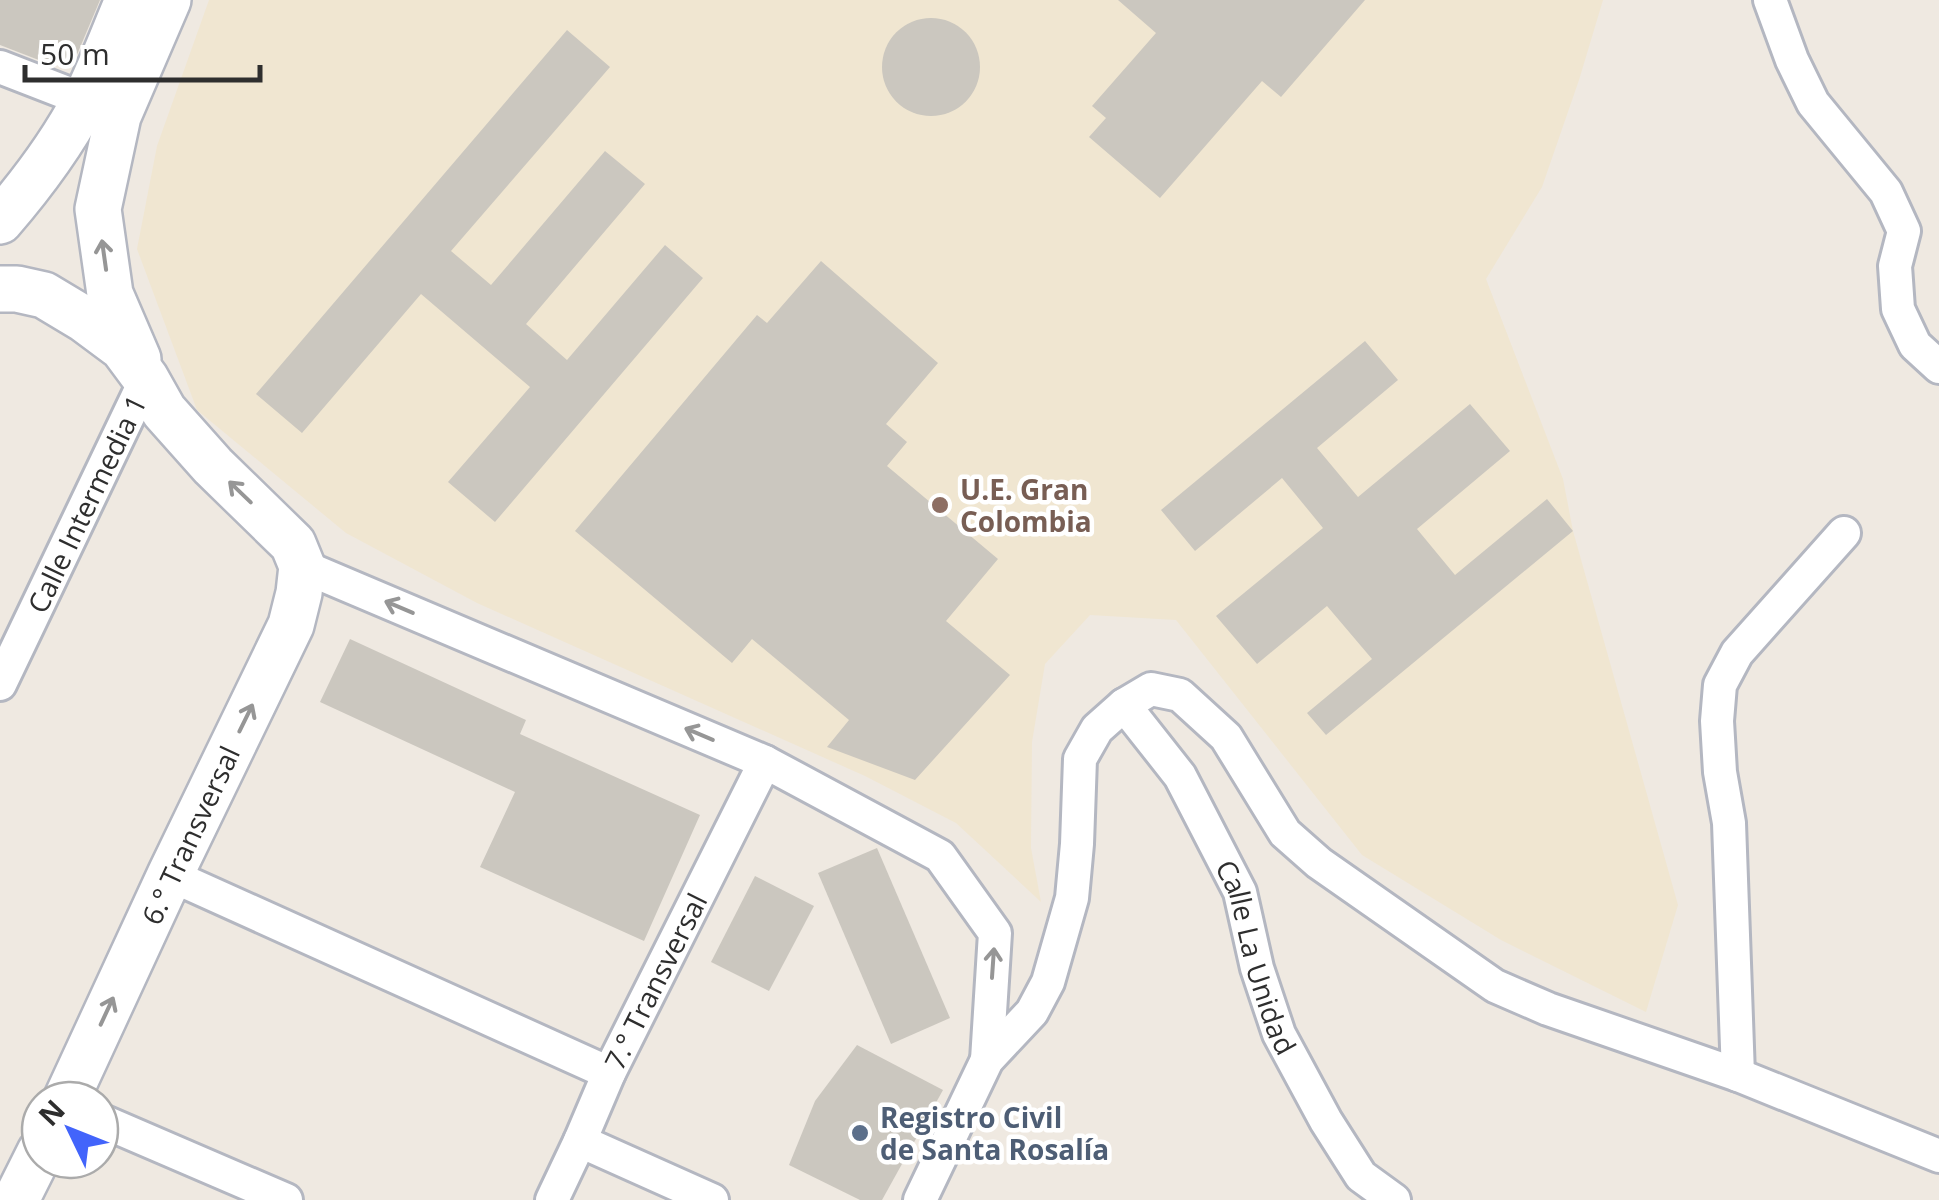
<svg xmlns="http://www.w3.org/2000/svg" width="1939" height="1200" viewBox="0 0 1939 1200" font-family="'Open Sans',sans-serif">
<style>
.education{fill:#f0e6d1}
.building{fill:#cbc7bf}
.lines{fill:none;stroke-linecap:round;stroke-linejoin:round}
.street-casing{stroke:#b4b7c1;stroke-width:38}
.secondary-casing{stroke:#b4b7c1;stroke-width:50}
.street{stroke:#fff;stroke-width:32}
.secondary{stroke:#fff;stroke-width:45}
.oneway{stroke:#969696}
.education-dot{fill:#8d6e63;stroke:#fff;stroke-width:4}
.service-dot{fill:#5c6f8a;stroke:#fff;stroke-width:4}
.labels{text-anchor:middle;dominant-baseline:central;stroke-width:9;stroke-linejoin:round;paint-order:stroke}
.education-label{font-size:28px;font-weight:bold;fill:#785e54;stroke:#fff;text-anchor:start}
.street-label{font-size:28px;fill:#2e2e2e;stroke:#fff}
.service-label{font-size:28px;font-weight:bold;fill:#4e5e75;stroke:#fff;text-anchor:start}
</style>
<rect width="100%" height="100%" fill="#efe9e1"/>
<polygon class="education" points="209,0 1603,0 1579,80 1542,187 1486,279 1563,479 1573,531 1678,905 1646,1012 1501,940 1362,855 1176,620 1090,615 1045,664 1032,742 1031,848 1041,902 956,823 865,776 477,603 346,533 197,410 137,249 157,146"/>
<g class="building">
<polygon points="0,0 100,0 76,57 49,64 0,45"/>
<polygon points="1118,0 1365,0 1281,97 1262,81 1160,198 1089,137 1106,118 1092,106 1156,33"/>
<circle cx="931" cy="67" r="49"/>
<polygon points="567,30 610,67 451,251 491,285 605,151 645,184 526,324 567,360 665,245 703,278 495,522 448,482 530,387 421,294 302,433 256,394"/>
<polygon points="821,261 938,363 886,424 907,442 887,466 998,559 946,621 1010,675 915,780 827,747 849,720 752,639 732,663 575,531 757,315 767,323"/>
<polygon points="1365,341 1398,380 1317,448 1358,497 1470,404 1510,451 1417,529 1455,575 1547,499 1573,531 1326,735 1307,713 1372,659 1327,606 1257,664 1216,616 1323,528 1282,478 1195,551 1161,510"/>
<polygon points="350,639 526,720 520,734 700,815 644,941 480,867 515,792 320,702"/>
<polygon points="877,848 950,1018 891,1044 818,873"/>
<polygon points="755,876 814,906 769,991 711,962"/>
<polygon points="857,1045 943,1090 882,1200 860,1200 789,1165 815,1101"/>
</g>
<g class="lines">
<defs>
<g id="street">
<polyline points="1770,0 1792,60 1813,103 1886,192 1904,231 1895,266 1898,309 1915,345 1939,367"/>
<polyline points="0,67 85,100"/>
<polyline points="302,566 765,762 940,856 995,933 987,1060"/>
<path id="s1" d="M0 684 146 379"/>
<path id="s2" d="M1124 705 1180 776 1240 892 1257 968 1279 1034 1326 1121 1361 1176 1394 1200"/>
<polyline points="170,875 609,1073"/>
<polyline points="1738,1075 1729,823 1720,772 1717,721 1720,685 1737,653 1844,533"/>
<polyline points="100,1120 286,1200"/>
<polyline points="580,1141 712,1200"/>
<path id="s3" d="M552 1200 580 1141 609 1073 765 762"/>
<polyline points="920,1200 987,1060 1032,1012 1048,982 1072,898 1077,844 1080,759 1097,729 1124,705 1151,689 1180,695 1226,737 1285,833 1319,863 1495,986 1548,1009 1738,1075 1939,1156"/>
</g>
<g id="secondary">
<path d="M0 221C32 184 62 144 85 100 101 68 114 33 128 0"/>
<polyline points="0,289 17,289 44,295 84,319 123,348 146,379 164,411 213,466 293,544 302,566 299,593 291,625 170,875 66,1100"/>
<polyline points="138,359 110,294 98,209 118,116 168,0"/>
<polyline points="16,1200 40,1152"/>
</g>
</defs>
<use href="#street" class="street-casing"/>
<use href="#secondary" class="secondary-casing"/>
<use href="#street" class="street"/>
<use href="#secondary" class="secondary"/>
</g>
<defs><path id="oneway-shaft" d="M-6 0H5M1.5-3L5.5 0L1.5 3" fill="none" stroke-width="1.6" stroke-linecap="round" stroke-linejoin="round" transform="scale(2.5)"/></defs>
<g class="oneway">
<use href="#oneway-shaft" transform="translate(104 255) rotate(-98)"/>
<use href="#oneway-shaft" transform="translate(240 492) rotate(-136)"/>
<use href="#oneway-shaft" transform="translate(399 607) rotate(-157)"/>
<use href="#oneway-shaft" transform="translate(246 718) rotate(-64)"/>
<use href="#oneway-shaft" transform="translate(699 734) rotate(-157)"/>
<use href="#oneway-shaft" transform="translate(993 963) rotate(-86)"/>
<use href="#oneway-shaft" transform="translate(107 1011) rotate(-65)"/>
</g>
<circle class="education-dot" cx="940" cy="505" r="10"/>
<circle class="service-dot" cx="860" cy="1133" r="10"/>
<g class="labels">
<g class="education-label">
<text x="960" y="489">U.E. Gran<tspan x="960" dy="32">Colombia</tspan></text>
</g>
<g class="street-label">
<text stroke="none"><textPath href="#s1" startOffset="200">Calle Intermedia 1</textPath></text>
<text transform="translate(190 835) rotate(-65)">6.° Transversal</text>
<text stroke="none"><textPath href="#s2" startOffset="288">Calle La Unidad</textPath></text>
<text stroke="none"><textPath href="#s3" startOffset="242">7.° Transversal</textPath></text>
</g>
<g class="service-label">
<text x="880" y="1117">Registro Civil<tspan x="880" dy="32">de Santa Rosalía</tspan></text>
</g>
</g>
<g transform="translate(70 1130) rotate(313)"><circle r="48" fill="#ffffff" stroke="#ababab" stroke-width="2.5"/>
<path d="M0-8L18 38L0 25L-18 38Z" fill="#4264fb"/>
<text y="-15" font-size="28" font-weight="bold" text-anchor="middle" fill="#2e2e2e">N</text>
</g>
<path d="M25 65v15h235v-15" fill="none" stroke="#2e2e2e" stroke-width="5"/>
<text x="40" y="65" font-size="30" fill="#2e2e2e" stroke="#ffffff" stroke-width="8" paint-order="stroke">50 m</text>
</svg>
